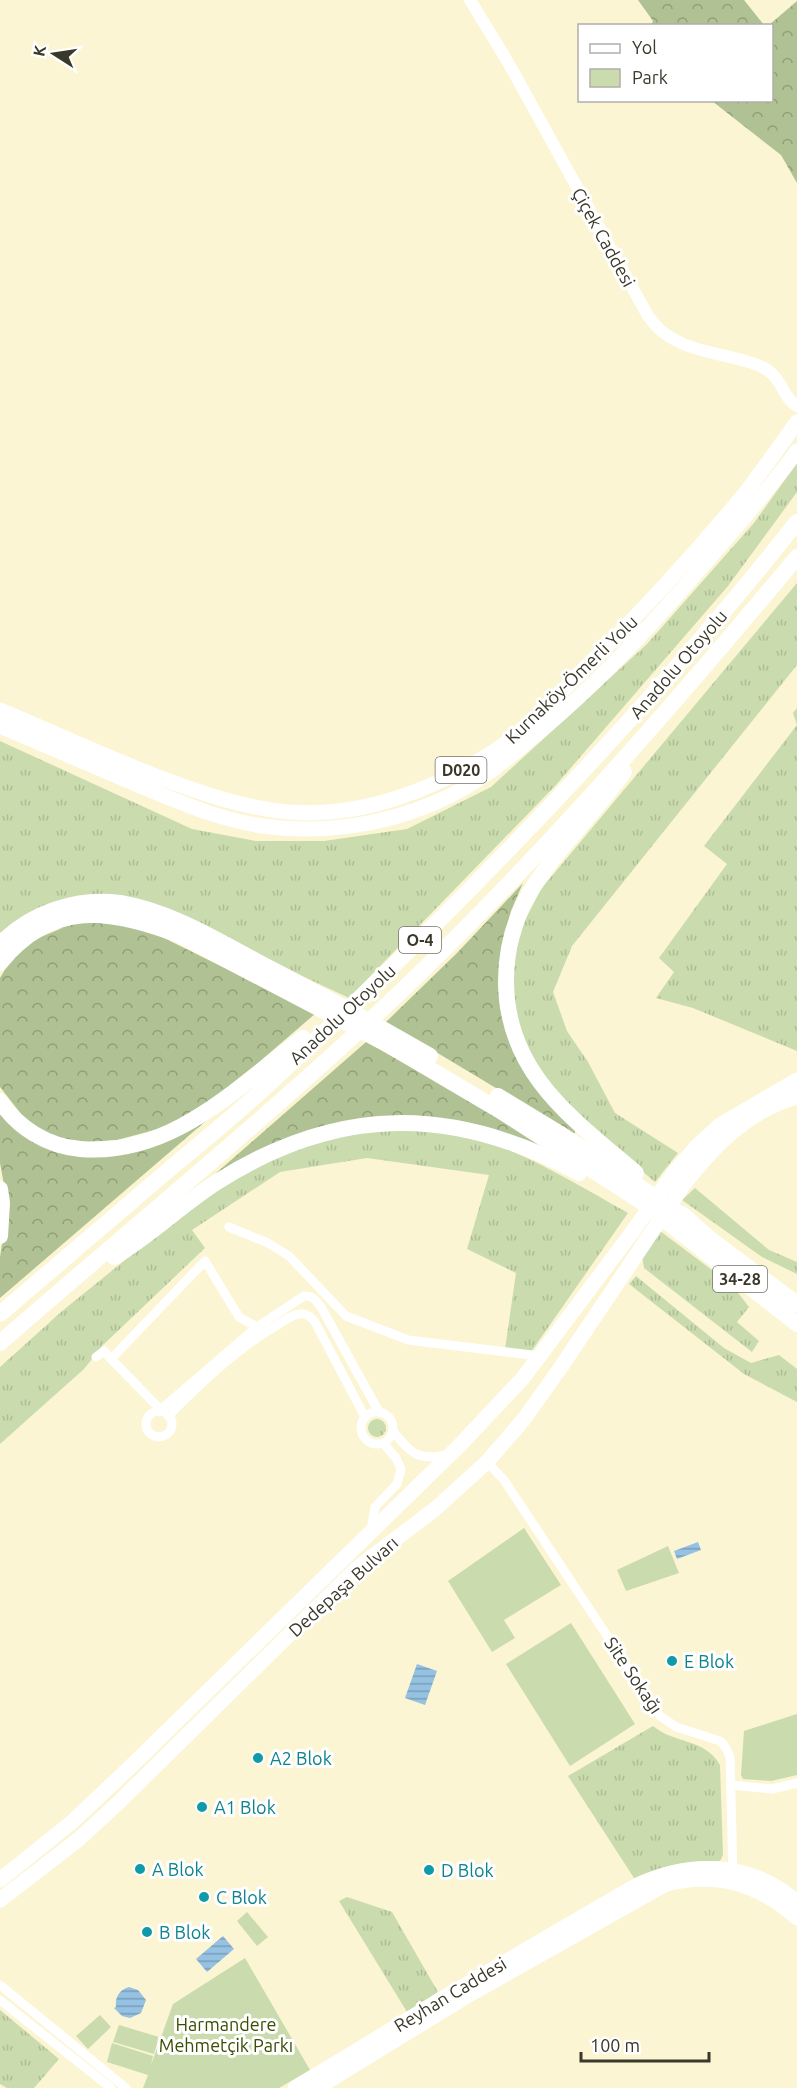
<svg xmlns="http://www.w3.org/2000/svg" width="797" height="2088" viewBox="0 0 797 2088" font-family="Ubuntu,sans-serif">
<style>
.grass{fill:url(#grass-tufts)}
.forest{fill:url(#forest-crowns)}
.park{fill:#cadbae}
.water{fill:url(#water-rules)}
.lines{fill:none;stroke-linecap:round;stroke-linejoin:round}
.minor{stroke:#fff;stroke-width:9}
.tertiary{stroke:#fff;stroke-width:12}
.primary{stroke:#fff;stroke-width:15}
.trunk{stroke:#fff;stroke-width:15}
.motorway{stroke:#fff;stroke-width:16}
.culture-dot{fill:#0f9aa8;stroke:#fff;stroke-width:2}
.labels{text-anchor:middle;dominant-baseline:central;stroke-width:6;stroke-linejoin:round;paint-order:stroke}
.shield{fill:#fff;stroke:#75746a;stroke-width:1.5}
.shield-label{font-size:16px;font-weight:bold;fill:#3a382a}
.street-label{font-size:18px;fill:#3a382a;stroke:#fff}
.culture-label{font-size:18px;fill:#0d838f;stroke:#fff;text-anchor:start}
.park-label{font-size:18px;fill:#3a4d02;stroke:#fff}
</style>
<defs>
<pattern id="grass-tufts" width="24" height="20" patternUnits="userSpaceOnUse" patternTransform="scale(1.5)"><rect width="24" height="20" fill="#cadbae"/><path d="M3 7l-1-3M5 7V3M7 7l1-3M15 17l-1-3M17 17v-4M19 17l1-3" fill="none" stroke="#aebd96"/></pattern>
<pattern id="forest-crowns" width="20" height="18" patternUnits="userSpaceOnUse" patternTransform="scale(1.5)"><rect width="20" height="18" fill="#b0c293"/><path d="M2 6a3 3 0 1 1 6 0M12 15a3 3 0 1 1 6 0" fill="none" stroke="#909f78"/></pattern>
<pattern id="water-rules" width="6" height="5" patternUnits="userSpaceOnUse" patternTransform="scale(1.5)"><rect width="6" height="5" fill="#95c1e2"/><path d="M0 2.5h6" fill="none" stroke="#7b9eb7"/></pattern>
</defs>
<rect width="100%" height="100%" fill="#fbf5d3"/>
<g class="grass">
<polygon points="797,463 797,492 728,586 556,785 349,998 172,915 0,936 0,741 192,829 256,841 324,841 407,829 491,787 647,644 754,523"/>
<polygon points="797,583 797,665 572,946 553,992 567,1031 588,1062 615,1113 678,1153 655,1182 575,1115 541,1075 516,1024 513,976 516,950 525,920 541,889"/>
<polygon points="797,708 797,1051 693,1008 656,998 674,972 659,958 727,864 704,846 797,725 793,713"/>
<path d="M376 1128C413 1130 453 1130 489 1142 538 1160 583 1188 628 1213L531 1352 505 1349 516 1273 467 1249 489 1175 367 1158 280 1172 192 1230 205 1248 103 1345 84 1369 0 1444V1367L61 1312 209 1192 272 1155Z"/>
<polygon points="695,1188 769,1250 797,1262 797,1274 762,1257 682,1200"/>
<polygon points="660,1231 732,1285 749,1307 737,1322 759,1341 752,1352 644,1268 642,1256"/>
<polygon points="636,1276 724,1348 751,1363 779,1355 797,1369 797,1402 744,1374 629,1284"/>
<circle cx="377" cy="1428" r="9"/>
<path d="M653 1726C674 1744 705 1738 720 1765L723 1855 720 1861C689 1860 662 1865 634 1878L568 1776Z"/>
<polygon points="347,1897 392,1912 438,1992 407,2012 339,1901"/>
<polygon points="0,2010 59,2059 34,2088 7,2088 0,2084"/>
</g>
<g class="forest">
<polygon points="638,0 744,0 764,25 651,25 653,21"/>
<polygon points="797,1 797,183 781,155 712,101 772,100 772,26 769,25"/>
<polygon points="523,883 511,911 507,927 503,1009 575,1130 575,1133 571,1133 386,1022 457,953"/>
<polygon points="94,922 121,924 160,936 316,1013 258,1063 205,1105 162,1128 117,1140 73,1143 52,1136 28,1123 0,1087 0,978 10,961 36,939 72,924"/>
<polygon points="366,1042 444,1085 567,1159 386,1119 215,1174"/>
<polygon points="0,1110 81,1155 207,1120 0,1298 0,1257 6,1218 5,1190 0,1163"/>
</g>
<g class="park">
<polygon points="524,1528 561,1585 504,1620 515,1638 492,1652 448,1581"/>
<polygon points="668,1546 679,1573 626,1591 617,1570"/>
<polygon points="571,1623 635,1724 570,1766 506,1664"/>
<polygon points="797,1714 797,1775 771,1781 743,1779 741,1775 744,1731"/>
<polygon points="247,1912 268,1937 257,1946 237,1921"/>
<polygon points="245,1958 310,2070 279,2088 143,2088 148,2075 107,2062 112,2043 153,2056 151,2065 173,2004"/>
<polygon points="100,2015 111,2027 88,2049 76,2036"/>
<polygon points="119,2025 159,2037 154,2054 113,2042"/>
</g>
<g class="water">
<polygon points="698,1542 701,1550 677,1559 674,1551"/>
<polygon points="417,1664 437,1671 425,1705 405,1698"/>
<polygon points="223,1936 234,1949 207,1972 196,1959"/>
<path d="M129 1987 138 1990 146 2000 141 2013 130 2018 122 2016 114 2008 116 2007C115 1997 119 1990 129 1987Z"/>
</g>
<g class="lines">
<g class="minor">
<polyline points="229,1227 268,1243 289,1256 346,1316 408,1340 540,1356"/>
<polyline points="96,1357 104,1351 111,1359 205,1261 239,1317 257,1327"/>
<polyline points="111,1359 160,1409"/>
<circle cx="159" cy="1424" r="13"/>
<circle cx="377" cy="1428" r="16"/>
<path d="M158 1412 257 1327 304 1296C313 1295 316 1301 321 1307L379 1412"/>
<path d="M168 1416C202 1382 237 1348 279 1324 285 1320 292 1315 299 1314 307 1313 311 1317 315 1322L365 1417"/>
<path d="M393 1431C411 1454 419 1462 449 1454"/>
<polyline points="487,1462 504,1480 660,1716 676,1727 720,1741 725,1746 730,1757 733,1876"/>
<polyline points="371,1530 375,1507 397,1484 401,1469 396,1458 383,1443"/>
<polyline points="731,1785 772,1789 797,1783"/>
<polyline points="0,1985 126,2088"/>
<polyline points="0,2000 111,2088"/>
</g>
<path class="tertiary" d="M470 0 509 64 648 316C653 322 658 329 664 333 692 354 728 353 760 366 783 376 781 396 797 406"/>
<g class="primary">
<polyline points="0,1880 72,1822 125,1772 459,1446 523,1378 633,1231 672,1175 697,1146 720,1125 797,1080"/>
<path d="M0 1900 79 1839 118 1803 356 1569 435 1509 487 1462 524 1419 561 1367 684 1184C715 1145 747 1111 797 1097"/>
<path d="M295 2088 445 1997 632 1888C688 1860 748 1860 797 1902"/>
<path d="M317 2088 467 1996 666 1884C717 1872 758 1883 797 1918"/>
</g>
<g class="trunk">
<path d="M0 710C52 732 104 756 158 777 201 793 243 808 289 812 360 818 434 790 493 752 526 730 555 698 583 670 639 615 692 557 742 497 761 473 779 447 797 422"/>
<path d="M0 726C48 746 95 767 143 787 182 803 220 820 263 826 319 834 381 826 434 803 475 786 504 762 538 733 597 684 648 629 698 571 732 532 766 493 797 451"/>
</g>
<g class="motorway">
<path d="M624 772C595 813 554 851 529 894 514 920 506 951 506 981 506 1073 573 1119 636 1173"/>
<path d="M0 944C31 913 76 897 120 903 169 911 215 939 258 962 316 992 373 1023 430 1056"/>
<path d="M0 963C51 899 111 909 179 935L387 1044 499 1110 639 1200 797 1324"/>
<polyline points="498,1096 559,1133 689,1220"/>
<path d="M0 1101C18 1128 47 1146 80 1149 171 1157 236 1088 303 1038"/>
<polyline points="0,1189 2,1203 0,1236"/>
<polyline points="682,1214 710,1239 797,1304"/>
<path d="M114 1257C150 1236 181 1205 217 1182 338 1105 453 1105 579 1173"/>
<path d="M0 1314C57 1265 114 1216 172 1167 201 1143 230 1119 258 1094 451 916 634 728 797 522"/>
<path d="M0 1343C140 1220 285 1104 419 974 554 843 677 701 797 557"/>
</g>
</g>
<g class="culture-dot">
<circle cx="672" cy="1661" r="6"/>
<circle cx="258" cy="1758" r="6"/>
<circle cx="202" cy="1807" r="6"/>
<circle cx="140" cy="1869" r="6"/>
<circle cx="429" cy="1870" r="6"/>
<circle cx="204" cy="1897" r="6"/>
<circle cx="147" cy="1932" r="6"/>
</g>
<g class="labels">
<g class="shield">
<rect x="435.5" y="757" width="51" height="26" rx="4.5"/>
<rect x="399" y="927" width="42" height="26" rx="4.5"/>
<rect x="713" y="1266" width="54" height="26" rx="4.5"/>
</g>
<g class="shield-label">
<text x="461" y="770">D020</text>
<text x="420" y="940">O-4</text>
<text x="740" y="1279">34-28</text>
</g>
<g class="street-label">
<text transform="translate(604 237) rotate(61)">Çiçek Caddesi</text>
<text transform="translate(678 664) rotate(-49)">Anadolu Otoyolu</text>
<text transform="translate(571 679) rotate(-44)">Kurnaköy-Ömerli Yolu</text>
<text transform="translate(342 1014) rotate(-43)">Anadolu Otoyolu</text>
<text transform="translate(343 1586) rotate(-42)">Dedepaşa Bulvarı</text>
<text transform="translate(634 1675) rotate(56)">Site Sokağı</text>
<text transform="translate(450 1994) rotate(-31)">Reyhan Caddesi</text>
</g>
<g class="culture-label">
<text x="684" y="1661">E Blok</text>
<text x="270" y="1758">A2 Blok</text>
<text x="214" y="1807">A1 Blok</text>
<text x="152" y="1869">A Blok</text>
<text x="441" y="1870">D Blok</text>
<text x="216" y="1897">C Blok</text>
<text x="159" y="1932">B Blok</text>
</g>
<g class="park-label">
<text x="226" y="2024">Harmandere<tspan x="226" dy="21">Mehmetçik Parkı</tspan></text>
</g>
</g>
<rect x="578" y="24" width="195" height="78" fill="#ffffff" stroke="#b0afaa" stroke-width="1.5"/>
<rect x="590" y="44" width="30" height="9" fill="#ffffff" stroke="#b0afaa" stroke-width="1.5"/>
<text x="632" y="54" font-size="18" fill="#3a382a">Yol</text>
<rect x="590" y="69" width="30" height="18" fill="#cadbae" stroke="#b0afaa" stroke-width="1.5"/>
<text x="632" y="84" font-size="18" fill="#3a382a">Park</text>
<g transform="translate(54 54) rotate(282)" stroke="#ffffff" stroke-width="4.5" paint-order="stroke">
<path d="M0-4.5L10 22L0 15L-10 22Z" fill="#3a382a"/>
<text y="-9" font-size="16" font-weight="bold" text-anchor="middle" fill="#3a382a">K</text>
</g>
<path d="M581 2052v9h128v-9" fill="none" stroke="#3a382a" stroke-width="3"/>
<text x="590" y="2052" font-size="18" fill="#3a382a" stroke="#ffffff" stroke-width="4.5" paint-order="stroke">100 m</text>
</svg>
